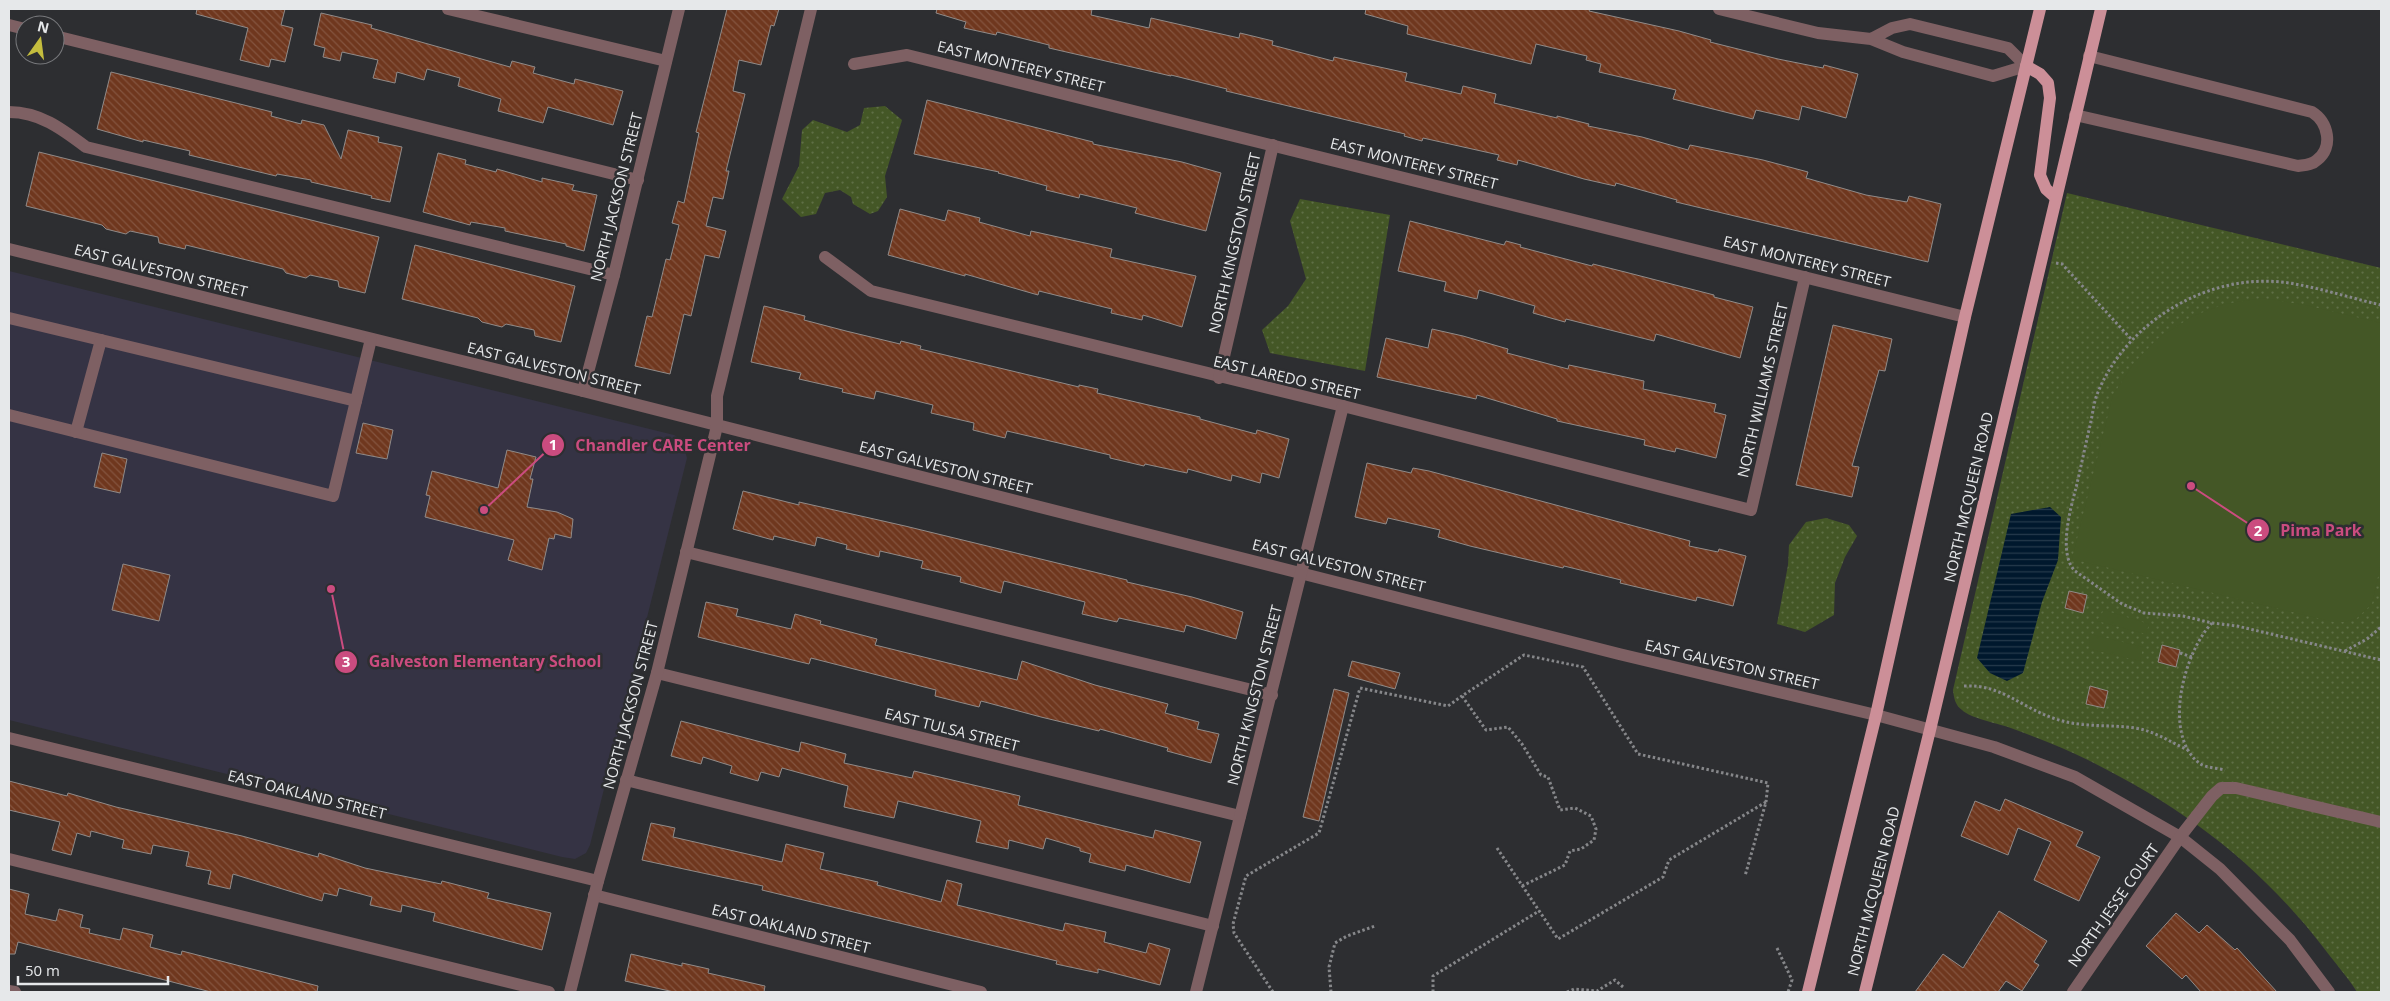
<svg xmlns="http://www.w3.org/2000/svg" width="2390" height="1001" viewBox="0 0 2390 1001" font-family="'Open Sans',sans-serif">
<style>
.education{fill:#353344}
.grass{fill:url(#grass-dots)}
.pitch{fill:#445726}
.water{fill:url(#water-rules)}
.building{fill:url(#building-back-hatch);stroke:#908b89}
.lines{fill:none;stroke-linecap:round;stroke-linejoin:round}
.path{stroke:#86878a;stroke-width:3;stroke-dasharray:2.5 2.5;stroke-linecap:butt}
.minor{stroke:#7e6063;stroke-width:12}
.major{stroke:#cc8f98;stroke-width:12}
.labels{text-anchor:middle;dominant-baseline:central;stroke-width:5;stroke-linejoin:round;paint-order:stroke}
.street-label{font-size:15px;fill:#e6e8ea;stroke:#2d2e31}
.leader{fill:none;stroke:#cb4c7f;stroke-width:2}
.callout-dot{fill:#cb4c7f;stroke:#2d2e31;stroke-width:2}
.mark-label{font-size:15px;text-anchor:middle;font-weight:bold;fill:#fff}
.callout-label{font-size:16px;text-anchor:middle;font-weight:bold;fill:#cb4c7f;stroke:#2d2e31;stroke-width:5;stroke-linejoin:round;paint-order:stroke}
</style>
<defs>
<pattern id="grass-dots" width="8" height="8" patternUnits="userSpaceOnUse" patternTransform="scale(1.25)"><rect width="8" height="8" fill="#445726"/><path d="M2 2h.1M6 6h.1" fill="none" stroke="#5f6f46" stroke-width="1.8" stroke-linecap="round"/></pattern>
<pattern id="water-rules" width="6" height="5" patternUnits="userSpaceOnUse" patternTransform="scale(1.25)"><rect width="6" height="5" fill="#00182d"/><path d="M0 2.5h6" fill="none" stroke="#253a4c"/></pattern>
<pattern id="building-back-hatch" width="6" height="6" patternUnits="userSpaceOnUse" patternTransform="scale(1.25)"><rect width="6" height="6" fill="#6f371e"/><path d="M-1 5l2 2M0 0l6 6M5-1l2 2" fill="none" stroke="#84543f"/></pattern>
</defs>
<rect width="100%" height="100%" fill="#2d2e31"/>
<polygon class="education" points="9,271 674,435 682,440 687,458 590,845 586,853 575,859 562,857 9,720"/>
<g class="grass">
<polygon points="885,106 902,120 885,176 887,197 878,211 870,214 853,204 851,197 840,190 825,193 816,214 801,217 782,199 799,166 802,130 813,120 847,132 860,125 864,108"/>
<path d="M2067 193 2381 268V992H2357C2347 976 2334 962 2323 947 2257 862 2184 808 2088 760 2062 747 2035 737 2008 727 1996 723 1970 718 1962 710 1955 705 1954 698 1953 690Z"/>
<polygon points="1300,199 1390,215 1365,371 1270,353 1262,330 1288,306 1306,279 1290,221"/>
<polygon points="1826,518 1849,525 1857,536 1845,557 1835,583 1834,615 1805,632 1777,624 1788,565 1789,545 1806,522"/>
</g>
<g class="pitch">
<polygon points="2262,298 2305,305 2381,323 2381,563 2372,604 2357,618 2345,622 2334,622 2072,559 2113,395 2134,363 2157,339 2193,316 2225,304"/>
<polygon points="2104,610 2149,624 2146,634 2097,621"/>
<polygon points="2090,634 2143,647 2140,661 2089,649"/>
</g>
<polygon class="water" points="2050,507 2061,517 2058,560 2042,602 2023,673 2007,681 1990,673 1977,658 2011,514"/>
<g class="building">
<polygon points="197,9 285,9 281,25 293,28 285,62 271,59 269,67 240,60 248,28 196,14"/>
<polygon points="727,9 779,9 774,26 771,25 761,65 739,60 733,91 745,94 726,171 729,171 723,199 713,197 706,226 726,231 719,258 705,255 691,316 684,314 670,374 635,366 647,316 652,317 666,259 670,260 679,225 672,223 678,201 684,203 699,133 696,132"/>
<polygon points="937,9 1092,9 1091,15 1149,28 1151,18 1239,38 1240,33 1273,41 1272,45 1333,61 1334,57 1407,73 1405,81 1461,94 1463,86 1496,94 1494,103 1557,118 1557,116 1589,124 1588,126 1642,137 1688,150 1690,145 1763,160 1808,172 1806,178 1866,195 1907,202 1909,196 1941,204 1928,262 1676,202 1677,200 1616,183 1615,186 1584,179 1518,160 1517,165 1497,160 1499,155 1423,138 1422,141 1404,136 1405,134 1226,91 1227,89 1171,75 1171,76 1049,48 1049,45 997,32 996,35 964,28 966,22 936,13"/>
<polygon points="1366,9 1590,9 1589,11 1679,31 1711,40 1710,42 1778,59 1823,68 1824,65 1858,74 1846,118 1802,106 1799,120 1756,110 1753,119 1673,99 1676,90 1599,72 1601,64 1586,60 1587,56 1536,44 1531,64 1407,34 1408,26 1365,14"/>
<polygon points="321,13 372,25 371,28 510,67 512,61 535,67 533,73 574,84 575,79 623,91 613,125 548,107 543,123 498,111 501,99 458,86 460,78 427,69 424,80 397,72 395,83 373,78 378,60 342,52 340,61 323,57 325,48 314,45"/>
<polygon points="111,72 272,112 271,116 301,124 302,120 324,125 341,159 348,130 379,137 378,142 402,147 390,202 371,198 372,196 311,182 311,180 277,174 276,176 189,155 190,151 143,140 143,142 97,129"/>
<polygon points="927,100 1093,142 1093,144 1182,162 1221,173 1206,231 1135,213 1137,208 1080,194 1079,198 1046,190 1047,186 998,173 999,172 914,154"/>
<polygon points="39,152 379,237 365,293 339,287 338,281 310,275 306,278 286,273 283,269 186,245 185,249 159,243 158,237 130,231 126,234 106,229 102,225 26,206"/>
<polygon points="438,153 466,160 465,164 496,172 497,169 542,182 542,178 574,185 572,190 597,195 584,251 566,246 566,244 505,231 505,228 471,222 470,225 423,212"/>
<polygon points="900,209 945,221 948,210 980,218 979,222 1030,236 1031,231 1112,249 1110,257 1196,276 1182,327 1143,315 1142,320 1111,313 1112,309 1039,291 1038,295 965,274 965,276 888,255"/>
<polygon points="1410,221 1504,245 1506,241 1521,245 1520,247 1592,266 1593,264 1625,272 1714,295 1714,297 1753,307 1740,358 1656,334 1654,341 1566,319 1565,322 1533,313 1535,306 1479,290 1477,299 1444,291 1446,282 1398,271"/>
<polygon points="415,245 575,286 561,342 535,336 534,330 506,324 502,327 482,322 478,318 402,299"/>
<polygon points="764,306 805,316 804,320 846,331 900,344 901,341 921,346 920,349 1079,387 1079,385 1098,389 1097,393 1200,417 1200,419 1256,434 1257,430 1289,439 1279,478 1262,473 1260,483 1232,475 1231,481 1188,469 1187,473 1145,464 1144,466 1110,458 1110,455 1007,431 1005,438 973,430 974,423 931,413 933,405 876,391 874,399 842,392 843,389 799,379 801,373 751,362"/>
<polygon points="1833,325 1892,339 1885,371 1879,370 1852,466 1859,467 1852,497 1796,485"/>
<polygon points="1432,329 1463,336 1508,349 1507,353 1568,369 1569,365 1644,381 1643,389 1716,404 1714,412 1726,415 1716,458 1676,448 1675,452 1644,445 1645,440 1557,421 1557,419 1477,395 1476,399 1377,377 1386,338 1428,348"/>
<polygon points="363,423 393,430 387,459 356,453"/>
<polygon points="507,450 536,457 530,479 533,479 527,507 557,512 573,519 571,538 555,534 554,539 549,538 542,570 508,560 514,540 425,517 430,496 426,495 432,471 498,488"/>
<polygon points="102,453 127,459 120,493 94,487"/>
<polygon points="1367,463 1411,473 1413,468 1429,471 1690,541 1689,546 1718,552 1719,549 1746,556 1733,606 1697,597 1696,601 1620,583 1621,580 1564,566 1563,568 1470,546 1438,537 1440,530 1388,518 1386,524 1355,517"/>
<polygon points="743,491 799,505 799,502 905,526 1127,580 1127,582 1192,597 1243,612 1236,639 1186,625 1184,632 1119,618 1117,622 1082,614 1085,602 1004,581 1001,593 960,582 961,577 921,568 923,561 880,551 879,557 846,549 847,545 817,537 815,546 774,536 773,540 733,529"/>
<polygon points="123,564 170,575 159,621 112,610"/>
<polygon points="2069,591 2087,595 2083,613 2065,608"/>
<polygon points="706,602 738,609 736,616 791,629 795,614 821,621 820,624 877,639 875,645 1017,680 1022,661 1095,685 1168,704 1165,713 1199,722 1197,729 1219,734 1211,763 1167,751 1168,748 1100,729 1099,731 1041,717 981,701 979,707 935,696 936,690 811,658 809,664 698,637"/>
<polygon points="2162,645 2180,650 2176,667 2158,662"/>
<polygon points="1352,661 1400,673 1395,689 1348,676"/>
<polygon points="2090,686 2108,691 2104,708 2086,704"/>
<polygon points="1334,689 1349,693 1319,821 1303,817"/>
<polygon points="681,721 799,752 801,742 846,754 844,763 912,778 914,771 1020,796 1018,805 1153,838 1155,830 1201,842 1190,883 1126,865 1125,871 1089,862 1091,854 1080,851 1080,848 1046,838 1043,849 1009,840 1008,849 976,842 981,821 898,801 894,818 844,807 848,786 782,768 779,777 761,772 758,781 730,773 732,766 703,757 701,764 671,756"/>
<polygon points="9,781 67,796 68,793 116,807 242,836 318,857 319,853 365,868 441,884 442,881 489,893 487,898 551,913 542,950 433,921 435,913 402,905 401,912 370,905 372,897 339,888 337,896 324,893 322,901 233,874 230,889 208,884 211,871 186,866 189,852 153,845 151,854 122,848 124,840 91,831 90,837 77,833 71,855 52,850 60,822 9,810"/>
<polygon points="2005,799 2083,832 2076,846 2100,857 2079,901 2034,880 2051,842 2018,828 2008,855 1961,836 1975,801 2000,811"/>
<polygon points="651,823 675,828 673,837 782,862 786,844 824,853 820,869 878,882 877,885 941,902 947,880 962,884 957,905 1063,931 1065,923 1106,932 1104,942 1146,953 1149,943 1170,949 1160,985 1098,969 1098,973 1056,964 1057,961 762,890 763,886 642,860"/>
<polygon points="9,889 29,894 25,914 56,921 59,909 83,915 80,927 90,929 89,933 120,940 123,928 153,935 150,947 181,955 182,951 318,986 317,992 211,992 18,942 15,954 9,954"/>
<polygon points="1999,911 2047,941 2034,962 2039,965 2022,991 2006,981 1998,992 1915,992 1943,954 1963,968"/>
<polygon points="2176,913 2199,933 2207,925 2235,950 2237,948 2277,992 2201,992 2186,975 2182,979 2146,946"/>
<polygon points="631,954 682,966 682,963 709,969 708,973 765,986 764,992 674,992 625,981"/>
</g>
<g class="lines">
<g class="path">
<polyline points="2056,263 2062,264 2132,340"/>
<path d="M2381 305C2351 298 2320 288 2289 283 2211 271 2128 320 2098 392 2094 401 2093 412 2091 421 2086 443 2081 466 2076 488 2070 510 2058 554 2075 571L2122 604 2144 613 2183 616 2212 623 2237 626 2381 660"/>
<path d="M2212 623C2184 652 2162 734 2199 763 2205 768 2218 768 2225 770"/>
<polyline points="2345,651 2367,639 2381,627"/>
<polyline points="2180,653 2192,657"/>
<path d="M1964 686C2002 684 2021 708 2056 719 2082 728 2108 724 2135 728 2155 731 2170 742 2188 750"/>
<polyline points="1497,848 1558,939 1663,877 1669,860 1766,802 1745,876"/>
<polyline points="1522,886 1565,865 1570,851 1581,849 1594,840 1596,829 1591,816 1575,808 1560,810 1548,777 1541,775 1522,744 1508,727 1486,730 1462,696 1524,655 1583,667 1638,754 1768,783 1766,802"/>
<polyline points="1777,948 1792,980 1788,992"/>
<polyline points="1273,992 1234,933 1233,924 1246,876 1319,833 1360,688 1448,706 1462,696"/>
<polyline points="1331,992 1329,967 1335,943 1347,936 1375,926"/>
<polyline points="1433,992 1433,976 1539,911"/>
<polyline points="1567,992 1574,989 1597,991 1615,980 1623,987"/>
</g>
<g class="minor">
<polyline points="448,9 666,61"/>
<polyline points="1719,9 1818,33 1871,39 1903,52 1993,76 2026,66 2008,48 1910,24 1892,28 1871,39"/>
<polyline points="9,25 25,29"/>
<polyline points="55,36 638,180"/>
<polyline points="854,64 907,55 1965,317"/>
<path d="M9 112C40 112 62 129 86 147L614 275"/>
<path d="M2075 115 2298 166C2305 165 2312 165 2317 160 2334 147 2328 122 2312 112L2089 56"/>
<polyline points="9,249 583,391 1619,654 1876,715 1994,747 2075,777 2180,837 2220,869 2290,940 2329,992"/>
<polyline points="825,257 871,291 1343,406 1751,510 1805,277"/>
<polyline points="9,318 356,401"/>
<polyline points="1219,378 1273,145"/>
<polyline points="583,391 614,275 679,9"/>
<polyline points="9,415 333,496 371,339"/>
<polyline points="76,432 101,340"/>
<polyline points="686,552 1272,695"/>
<polyline points="657,673 1240,816"/>
<polyline points="9,738 598,881"/>
<polyline points="626,780 1213,926"/>
<polyline points="9,859 549,992"/>
<polyline points="594,895 981,992"/>
<polyline points="9,991 15,992"/>
<polyline points="570,992 598,881 657,673 717,426 717,396 811,9"/>
<polyline points="1196,992 1343,406"/>
<polyline points="2073,992 2180,837 2212,796 2221,788 2236,788 2381,822"/>
</g>
<g class="major">
<polyline points="2026,66 2040,74 2048,83 2050,98 2040,175 2046,189 2055,197"/>
<polyline points="1808,992 1876,715 1965,317 2040,9"/>
<polyline points="1865,992 1930,730 2101,9"/>
</g>
</g>
<g class="labels">
<g class="street-label">
<text transform="translate(1021 66) rotate(14)">EAST MONTEREY STREET</text>
<text transform="translate(1414 163) rotate(14)">EAST MONTEREY STREET</text>
<text transform="translate(616 197) rotate(-76)">NORTH JACKSON STREET</text>
<text transform="translate(1234 243) rotate(-77)">NORTH KINGSTON STREET</text>
<text transform="translate(1807 261) rotate(14)">EAST MONTEREY STREET</text>
<text transform="translate(161 270) rotate(14)">EAST GALVESTON STREET</text>
<text transform="translate(554 368) rotate(14)">EAST GALVESTON STREET</text>
<text transform="translate(1287 377) rotate(13)">EAST LAREDO STREET</text>
<text transform="translate(1762 390) rotate(-77)">NORTH WILLIAMS STREET</text>
<text transform="translate(946 467) rotate(14)">EAST GALVESTON STREET</text>
<text transform="translate(1968 497) rotate(-77)">NORTH MCQUEEN ROAD</text>
<text transform="translate(1339 565) rotate(14)">EAST GALVESTON STREET</text>
<text transform="translate(1732 664) rotate(13)">EAST GALVESTON STREET</text>
<text transform="translate(1254 695) rotate(-76)">NORTH KINGSTON STREET</text>
<text transform="translate(630 705) rotate(-75)">NORTH JACKSON STREET</text>
<text transform="translate(952 729) rotate(14)">EAST TULSA STREET</text>
<text transform="translate(307 794) rotate(14)">EAST OAKLAND STREET</text>
<text transform="translate(1873 891) rotate(-76)">NORTH MCQUEEN ROAD</text>
<text transform="translate(2113 905) rotate(-55)">NORTH JESSE COURT</text>
<text transform="translate(791 928) rotate(14)">EAST OAKLAND STREET</text>
</g>
</g>
<path class="leader" d="M484 510L553 445M2191 486L2258 530M331 589L346 662"/>
<g class="callout-dot">
<circle cx="484" cy="510" r="5"/>
<circle cx="2191" cy="486" r="5"/>
<circle cx="331" cy="589" r="5"/>
<circle cx="553" cy="445" r="12"/>
<circle cx="2258" cy="530" r="12"/>
<circle cx="346" cy="662" r="12"/>
</g>
<g class="mark-label">
<text x="553" y="450">1</text>
<text x="2258" y="536">2</text>
<text x="346" y="667">3</text>
</g>
<g class="callout-label">
<text x="663" y="451">Chandler CARE Center</text>
<text x="2321" y="536">Pima Park</text>
<text x="485" y="667">Galveston Elementary School</text>
</g>
<rect width="2390" height="1001" fill="none" stroke="#e6e8ea" stroke-width="20"/>
<g transform="translate(40 40) rotate(14)"><circle r="24" fill="#2d2e31" stroke="#77787b"/>
<path d="M0-4L9 19L0 12L-9 19Z" fill="#c4bd3e"/>
<text y="-8" font-size="14" font-weight="bold" text-anchor="middle" fill="#e6e8ea">N</text>
</g>
<path d="M18 976v8h150v-8" fill="none" stroke="#e6e8ea" stroke-width="2.5"/>
<text x="25" y="976" font-size="15" fill="#e6e8ea" stroke="#2d2e31" stroke-width="4" paint-order="stroke">50 m</text>
</svg>
